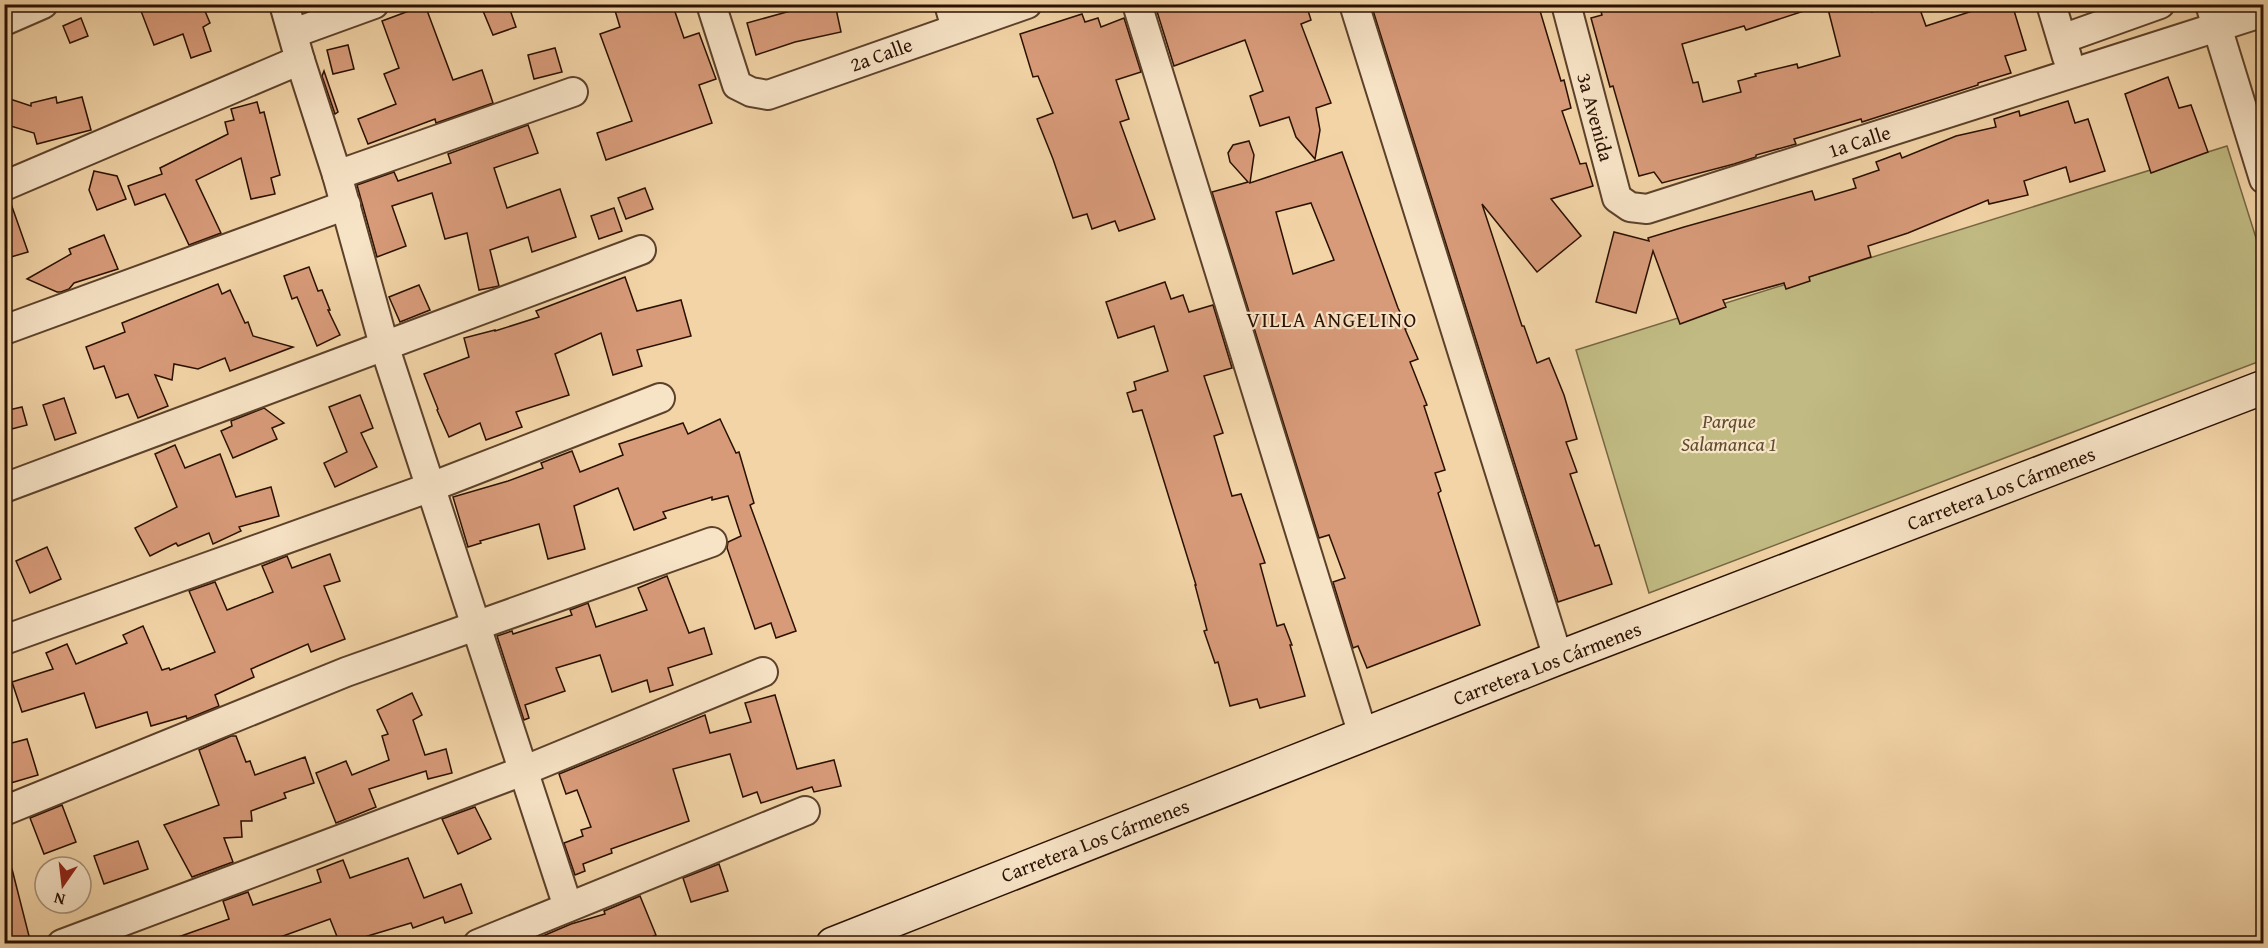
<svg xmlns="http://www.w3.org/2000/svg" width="2268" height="948" viewBox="0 0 2268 948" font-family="'Gentium Book Plus',serif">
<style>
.green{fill:#c1bb83;stroke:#766642;stroke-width:1.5}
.building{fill:#d89b7a;stroke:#2a1000;stroke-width:1.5;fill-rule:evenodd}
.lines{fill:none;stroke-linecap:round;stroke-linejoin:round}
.minor-casing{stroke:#5c412a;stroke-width:32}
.secondary-casing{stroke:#2a1000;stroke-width:36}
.minor{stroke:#f7e3c6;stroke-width:28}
.secondary{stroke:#f7e3c6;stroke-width:33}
.labels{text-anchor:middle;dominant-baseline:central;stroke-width:4.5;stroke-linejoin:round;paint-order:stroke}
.street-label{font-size:20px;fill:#2a1000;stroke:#f7e3c6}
.park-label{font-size:20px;font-style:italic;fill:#5f4c2e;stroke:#f7e3c6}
.neighbourhood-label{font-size:21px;letter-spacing:1.5px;fill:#2a1000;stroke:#f7e3c6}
</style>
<rect width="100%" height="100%" fill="#f2d4a7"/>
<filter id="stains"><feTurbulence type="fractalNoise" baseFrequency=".00333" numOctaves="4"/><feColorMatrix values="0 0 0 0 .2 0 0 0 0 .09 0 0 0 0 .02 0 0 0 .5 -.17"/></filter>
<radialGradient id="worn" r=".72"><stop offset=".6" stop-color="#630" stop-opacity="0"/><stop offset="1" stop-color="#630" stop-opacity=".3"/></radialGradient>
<polygon class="green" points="2227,146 2263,260 2263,360 1649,593 1576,350"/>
<g class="building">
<polygon points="157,4 202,4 210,23 203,27 211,51 191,58 183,34 154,45 141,11"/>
<polygon points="500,4 508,4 516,27 493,35 483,11"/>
<polygon points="613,4 664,4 666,11 674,9 684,38 699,33 716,79 699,85 712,123 606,160 597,133 632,121 600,34 620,27"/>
<polygon points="793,4 835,4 841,32 795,42 756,55 747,23 794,10"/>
<polygon points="1306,4 1311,20 1301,24 1331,103 1316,108 1320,130 1315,159 1296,137 1289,117 1260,126 1250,96 1263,91 1245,40 1174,66 1155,5"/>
<polygon points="1371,4 1538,4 1561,81 1564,80 1571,108 1562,111 1580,164 1586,163 1593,186 1551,199 1581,236 1537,272 1482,204 1522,326 1524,326 1537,363 1549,358 1564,395 1577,439 1566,442 1577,472 1570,474 1595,546 1599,545 1612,584 1558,602"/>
<polygon points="1599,4 1812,4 1813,8 1746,30 1744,26 1682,44 1693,83 1698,82 1703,102 1741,92 1738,81 1756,76 1755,74 1797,64 1798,68 1840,56 1828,9 1844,4 1870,4 1872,12 1889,4 1918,4 1926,26 1994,4 2012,4 2026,50 2005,56 2011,73 1978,83 1978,85 1862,122 1861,119 1794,139 1796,144 1756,155 1756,157 1734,164 1662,183 1654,172 1639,176 1613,86 1610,87 1591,18 1602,15"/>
<polygon points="425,5 453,80 482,70 493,103 436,123 435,119 368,144 358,119 396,104 384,74 399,68 382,21"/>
<polygon points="1082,14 1085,22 1098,18 1101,27 1124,18 1141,72 1116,80 1129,119 1120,122 1155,219 1119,231 1115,221 1092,229 1087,214 1073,218 1053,159 1037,119 1053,113 1038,76 1033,77 1020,34"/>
<polygon points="81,18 88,36 70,43 63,26"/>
<polygon points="348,45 354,69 333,74 327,50"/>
<polygon points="555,48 562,72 534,79 528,55"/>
<polygon points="324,71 338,112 335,114 322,76"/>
<polygon points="2168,77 2179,108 2191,105 2208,152 2151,173 2125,94"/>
<polygon points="4,97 31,106 31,103 56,97 57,103 82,97 91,130 37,144 34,133 4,124"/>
<polygon points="2068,101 2075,123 2088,119 2105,171 2070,182 2066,167 2024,181 2028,195 1989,204 1988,200 1908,233 1868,246 1871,257 1809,277 1810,281 1786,289 1784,283 1723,300 1726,307 1680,324 1653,251 1636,313 1596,302 1614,232 1649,241 1648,238 1684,227 1812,191 1815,200 1856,188 1853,179 1879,170 1876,162 1900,153 1902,158 1956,136 1996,127 1994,119 2019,111 2020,116"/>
<polygon points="257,102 260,113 264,112 280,175 271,178 275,194 251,199 241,158 196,180 221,233 189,245 165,194 135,205 128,186 162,174 160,168 228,134 225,122 234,120 231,109"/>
<polygon points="528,125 538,153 494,168 507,208 560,189 576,237 532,252 528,237 490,250 499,286 479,290 467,233 445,239 432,193 392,206 406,246 377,257 357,185 394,172 398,181 451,163 448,154"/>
<path d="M1249 141 1254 155 1250 183 1342 152 1398 308 1408 328 1405 329 1418 359 1410 362 1427 405 1424 406 1445 470 1435 473 1441 491 1438 493 1480 625 1367 668 1358 646 1353 648 1333 582 1345 578 1329 535 1319 538 1212 192 1248 182 1230 162 1228 153 1233 145ZM1311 203 1334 260 1293 274 1276 212Z"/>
<polygon points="94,171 117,176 126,199 97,210 89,190"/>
<polygon points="645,188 653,209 626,219 618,198"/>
<polygon points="10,201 28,252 4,259 4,202"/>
<polygon points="614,208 622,231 599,239 591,216"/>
<polygon points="104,235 118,269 74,283 69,289 61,292 57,292 27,279 71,254 69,249"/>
<polygon points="309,267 318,291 322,290 330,310 328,310 340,335 317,346 297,297 292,299 284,276"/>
<polygon points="625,277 637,311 681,300 691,336 637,350 642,366 613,375 601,333 555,354 569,395 516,412 522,427 486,440 480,423 449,437 437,410 438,409 424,374 469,357 464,338 495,330 495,331 539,317 536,311"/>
<polygon points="1165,282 1171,299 1183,295 1189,312 1213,305 1232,368 1204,376 1223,433 1214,436 1232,496 1241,494 1265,563 1260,564 1277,626 1284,624 1292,645 1290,645 1305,696 1260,708 1257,699 1230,706 1218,662 1215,663 1204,631 1207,630 1195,585 1196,585 1142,410 1133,412 1127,393 1136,390 1134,382 1168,371 1154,326 1118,338 1106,302"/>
<polygon points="218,284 222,294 230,290 245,323 248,322 253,336 293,347 230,371 225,358 198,369 174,364 172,380 155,375 168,406 138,418 128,394 116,398 104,366 94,369 86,347 125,332 122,323"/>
<polygon points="419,285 430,310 400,322 389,297"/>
<polygon points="360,395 373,428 361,433 377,467 335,487 324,463 347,452 329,407"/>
<polygon points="64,398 76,433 55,440 43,405"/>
<polygon points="22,407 27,425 4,431 4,411"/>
<polygon points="264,408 284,423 272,428 277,439 233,458 221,431 232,426 231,421"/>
<polygon points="720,419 736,453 739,452 754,503 750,505 796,631 776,638 771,623 755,629 727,548 728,542 741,536 728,496 712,500 712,497 663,512 666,518 634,530 618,488 574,506 585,549 548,559 539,524 480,541 481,543 468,547 453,497 508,481 543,468 541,463 572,451 580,472 623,455 619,444 683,423 688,434"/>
<polygon points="175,445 185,468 220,454 236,497 271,487 279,516 239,527 241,531 213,544 209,533 178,546 176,543 150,556 135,528 177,507 155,454"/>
<polygon points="47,547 61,579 30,593 16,561"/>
<polygon points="330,554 340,581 324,586 345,639 311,652 308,644 251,669 254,677 215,695 219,706 187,719 186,716 151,726 147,712 96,728 84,693 22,712 12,682 53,669 46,653 67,644 76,664 127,643 123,635 143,626 162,670 169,668 170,670 215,652 189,591 215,582 227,610 273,592 262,566 287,556 292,568"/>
<polygon points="667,576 689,633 704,628 712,654 668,668 673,685 650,692 647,680 612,692 600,655 556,668 565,691 525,705 529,718 524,720 497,636 512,631 513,634 572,615 570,610 588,603 596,627 647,610 638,588"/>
<polygon points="412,693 422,715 413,720 425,755 446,749 452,773 428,779 426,771 369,789 376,807 336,823 316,773 346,761 352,775 389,760 382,736 388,734 377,710"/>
<polygon points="775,695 797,769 834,760 841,786 814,792 812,787 761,803 757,792 743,797 730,754 673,769 689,821 611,849 612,853 583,864 585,871 575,875 564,843 583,836 581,830 591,827 577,790 566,794 559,774 705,715 710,733 751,722 745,703"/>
<polygon points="231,736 236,736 246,762 250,761 255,775 305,757 314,783 284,793 286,798 251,811 252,821 241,821 242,837 224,838 233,862 192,877 164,825 219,805 199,750"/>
<polygon points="27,739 38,775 4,785 4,745"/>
<polygon points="62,805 76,842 44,854 30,818"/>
<polygon points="475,807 491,839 458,854 442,819"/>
<polygon points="138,841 148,869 104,884 94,856"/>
<polygon points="408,858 424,898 461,884 472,913 445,923 443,917 413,928 411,923 361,938 363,944 340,944 330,919 261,944 168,944 167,941 229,919 223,901 248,892 253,905 321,882 317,870 343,860 350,878"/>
<polygon points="719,864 728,891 691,902 683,878"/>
<polygon points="12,869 30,940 4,944 4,870"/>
<polygon points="640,896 656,935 635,944 524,944 571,924 605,914 604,911"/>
</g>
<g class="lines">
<defs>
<g id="minor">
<polyline points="284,4 300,60 337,175 384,345 568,907"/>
<polyline points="711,4 737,85 751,92 768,95 1027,4"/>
<polyline points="949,4 956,28"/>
<polyline points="1137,4 1363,735"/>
<polyline points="1354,4 1558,658"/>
<polyline points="1566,4 1617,198 1630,207 1647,209 2264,12"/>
<polyline points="2051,4 2067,57"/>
<polyline points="2210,4 2264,179"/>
<polyline points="4,21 43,4"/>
<polyline points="294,33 374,4"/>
<polyline points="2062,39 2160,4"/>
<polyline points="337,175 573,92"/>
<polyline points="4,186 300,60"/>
<polyline points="4,330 346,205"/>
<polyline points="4,488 641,250"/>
<polyline points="4,640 431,487 660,398"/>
<polyline points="4,811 346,672 712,542"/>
<polyline points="62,944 523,771 763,672"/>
<polyline points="478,944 805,811"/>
</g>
<polyline id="secondary" points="833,944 1558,658 2264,387"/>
</defs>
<use href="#minor" class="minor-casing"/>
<use href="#secondary" class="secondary-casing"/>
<use href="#minor" class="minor"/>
<use href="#secondary" class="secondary"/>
</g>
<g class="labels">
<g class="street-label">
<text transform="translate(881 54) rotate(-20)">2a Calle</text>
<text transform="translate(1596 117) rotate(75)">3a Avenida</text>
<text transform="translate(1859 141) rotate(-18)">1a Calle</text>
<text transform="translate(2001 488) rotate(-21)">Carretera Los Cármenes</text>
<text transform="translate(1547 663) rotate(-21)">Carretera Los Cármenes</text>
<text transform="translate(1095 840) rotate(-21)">Carretera Los Cármenes</text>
</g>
<g class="park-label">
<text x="1729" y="420">Parque<tspan x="1729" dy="23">Salamanca 1</tspan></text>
</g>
<g class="neighbourhood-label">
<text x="1332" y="319">VILLA ANGELINO</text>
</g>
</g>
<rect width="2268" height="948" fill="none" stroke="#f2d4a7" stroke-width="24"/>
<rect x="6" y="6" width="2256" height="936" fill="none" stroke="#2a1000" stroke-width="3"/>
<rect x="12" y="12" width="2244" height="924" fill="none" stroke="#2a1000" stroke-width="1.5"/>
<g transform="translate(63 885) rotate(194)"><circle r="28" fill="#f7e3c6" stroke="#a58f77" stroke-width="1.5"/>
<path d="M0-4.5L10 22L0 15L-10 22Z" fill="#8f2418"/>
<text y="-9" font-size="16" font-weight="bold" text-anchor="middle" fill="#2a1000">N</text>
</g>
<rect width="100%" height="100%" filter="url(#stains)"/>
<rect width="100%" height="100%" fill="url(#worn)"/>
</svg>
